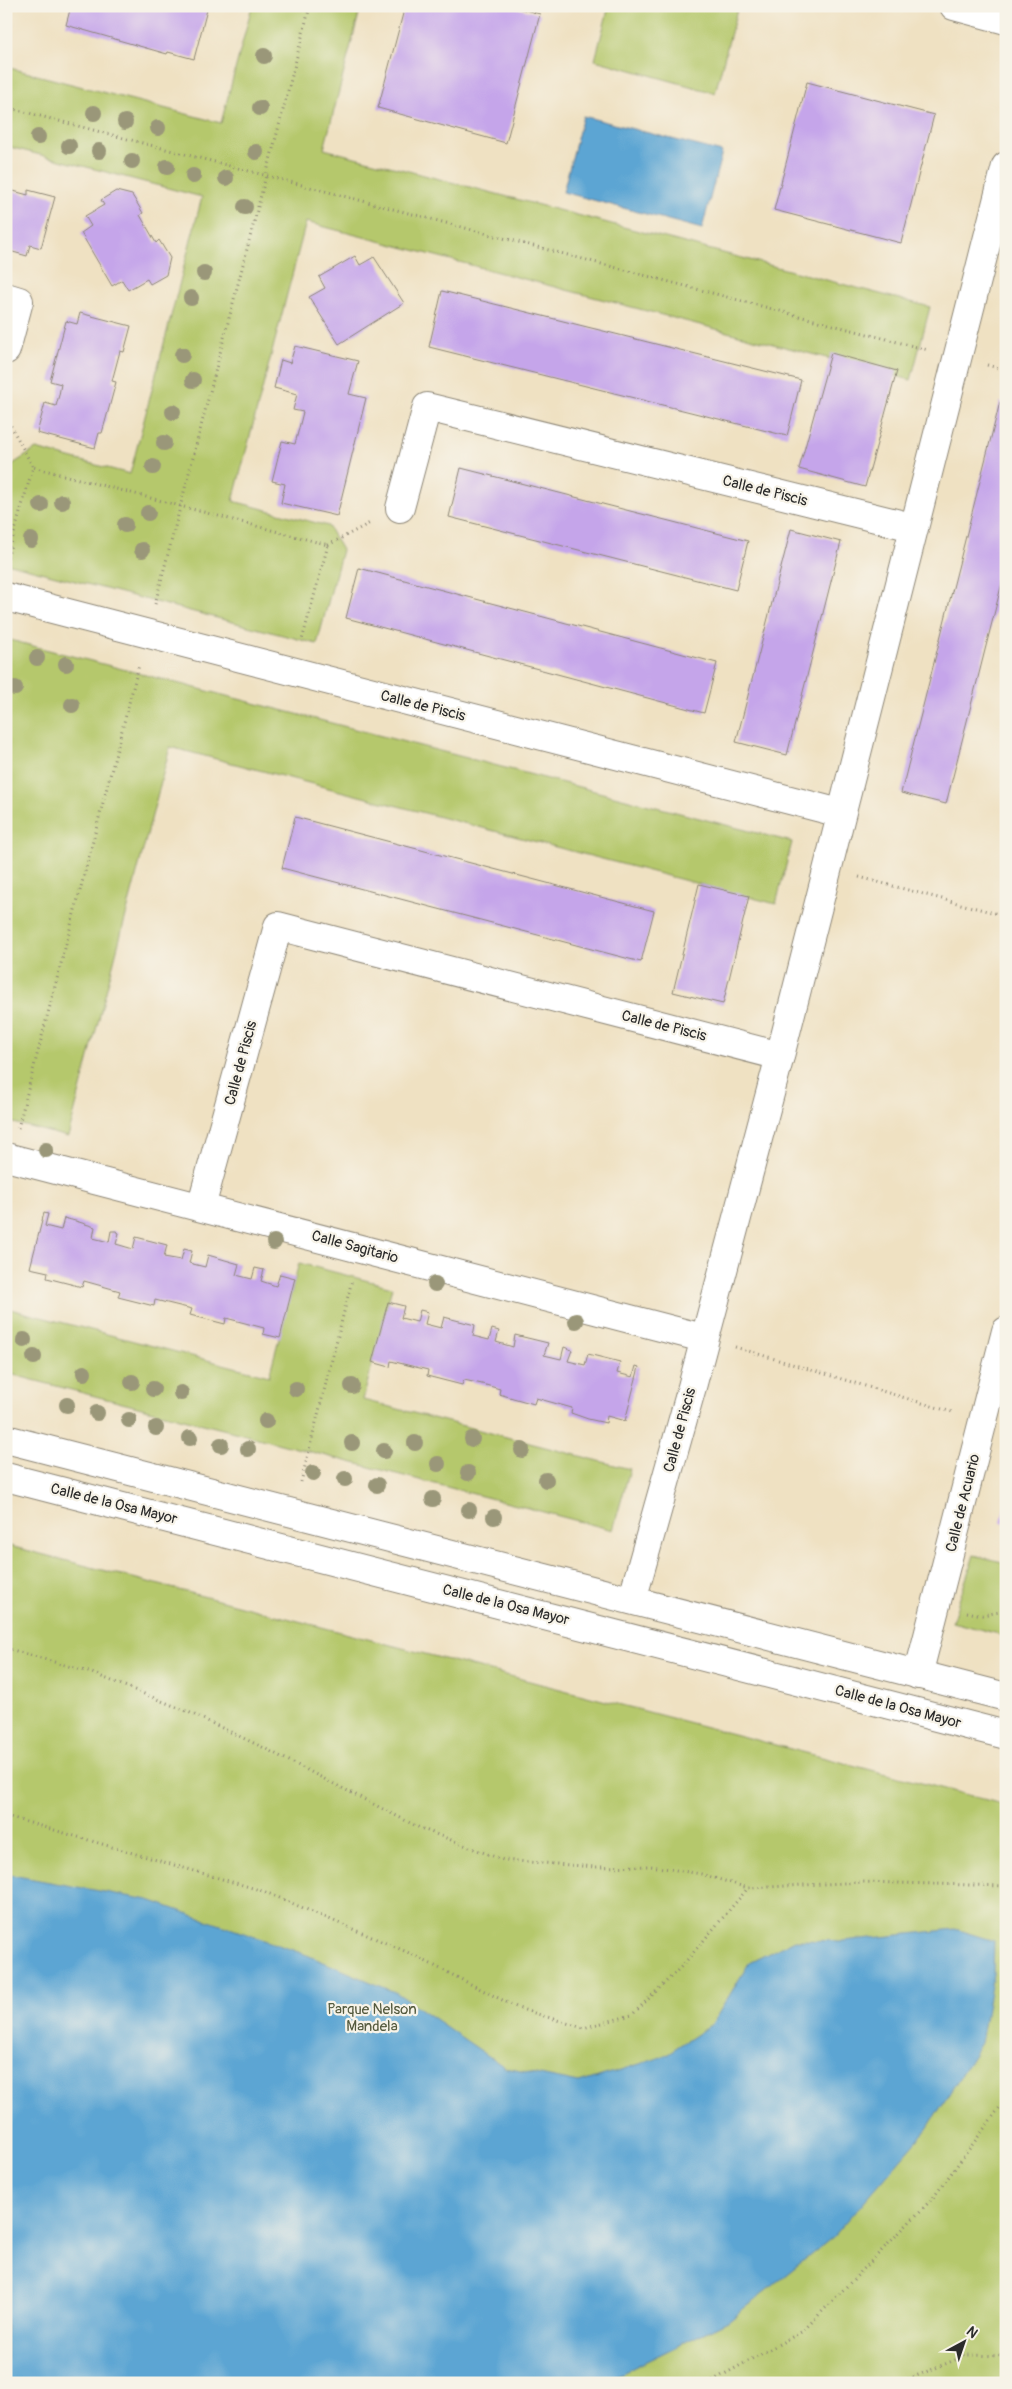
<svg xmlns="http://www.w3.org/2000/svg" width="1012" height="2389" viewBox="0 0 1012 2389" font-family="Pangolin,sans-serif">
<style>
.green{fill:#b5c86c;stroke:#707a4c}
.water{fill:#5ca5d3;stroke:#44687f}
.building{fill:#c5a5ea}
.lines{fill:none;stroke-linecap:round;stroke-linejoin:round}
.minor-casing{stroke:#8d8676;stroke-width:30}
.tertiary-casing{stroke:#8d8676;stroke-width:30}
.path{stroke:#8d8676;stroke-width:3;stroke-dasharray:1 4;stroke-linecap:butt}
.minor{stroke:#fff;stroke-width:28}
.tertiary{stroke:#fff;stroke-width:28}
.tree{fill:#9a9779}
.labels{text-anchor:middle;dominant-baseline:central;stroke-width:4.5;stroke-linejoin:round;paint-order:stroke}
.street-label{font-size:15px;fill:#2b2b2b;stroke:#f7f3e8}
.park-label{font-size:15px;fill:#545a3e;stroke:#f7f3e8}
</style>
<rect width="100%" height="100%" fill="#f7f3e8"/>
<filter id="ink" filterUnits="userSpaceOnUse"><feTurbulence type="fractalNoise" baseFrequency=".02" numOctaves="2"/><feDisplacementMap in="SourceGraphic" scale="10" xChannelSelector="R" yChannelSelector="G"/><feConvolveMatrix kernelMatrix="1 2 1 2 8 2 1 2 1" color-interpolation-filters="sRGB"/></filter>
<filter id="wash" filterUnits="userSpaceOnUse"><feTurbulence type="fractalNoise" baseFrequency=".0096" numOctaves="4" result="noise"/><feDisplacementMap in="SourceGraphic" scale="20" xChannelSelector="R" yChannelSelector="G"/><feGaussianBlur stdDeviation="1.12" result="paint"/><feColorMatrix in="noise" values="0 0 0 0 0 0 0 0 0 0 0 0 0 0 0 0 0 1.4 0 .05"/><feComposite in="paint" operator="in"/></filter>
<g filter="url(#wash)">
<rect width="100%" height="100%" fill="#efe1c2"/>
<g class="green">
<polygon points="252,6 361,6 324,149 930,307 911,380 306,222 233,501 328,526 342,550 317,644 6,563 6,490 13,464 36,449 130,474 202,197 6,146 6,67 221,123"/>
<polygon points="609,6 722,6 737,10 715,93 595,60"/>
<polygon points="6,639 792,842 776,904 170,747 68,1137 6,1121"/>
<polygon points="299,1263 392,1287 363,1400 630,1469 613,1530 6,1373 6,1308 269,1376"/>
<polygon points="6,1545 1006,1805 1006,2383 6,2383"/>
<polygon points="974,1555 1006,1563 1006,1636 952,1622"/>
</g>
<g class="water">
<polygon points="583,116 722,152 702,229 563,192"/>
<polygon points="6,1874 149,1900 307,1955 397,1993 506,2068 579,2083 662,2057 712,2024 749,1963 795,1940 843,1941 955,1929 994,1941 993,1974 981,2043 927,2129 833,2237 728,2321 602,2383 6,2383"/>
</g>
<g id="blocks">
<g class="building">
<polygon points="71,6 208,6 194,59 168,52 167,54 66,25"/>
<polygon points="405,6 510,6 540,14 506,143 378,108"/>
<polygon points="807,82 934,115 901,243 774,210"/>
<polygon points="6,189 28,195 28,190 55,197 41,248 30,245 27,256 6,250"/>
<polygon points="116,191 132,195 143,213 140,215 156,243 159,240 170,258 166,275 150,284 147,279 128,290 122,280 112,286 81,233 91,226 85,216 104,205 101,200"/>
<polygon points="355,256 360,265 374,257 404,303 339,344 309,297 325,288 319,277"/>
<polygon points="442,291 801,380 787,436 429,347"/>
<polygon points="80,313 131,326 124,352 120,351 112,381 116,382 109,408 102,433 99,433 95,448 37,433 45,403 56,406 59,395 61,384 50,381 66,321 77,324"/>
<polygon points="295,346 358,361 349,394 366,398 337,516 281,503 285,484 272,481 282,441 295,444 303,412 293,410 297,394 274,388 281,360 290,363"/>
<polygon points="831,353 897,371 865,487 799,469"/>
<polygon points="1000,402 1006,403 1006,567 946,804 901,793"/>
<polygon points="461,468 748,541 736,590 449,517"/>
<polygon points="791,529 841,542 787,755 736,742"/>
<polygon points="359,568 717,663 704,713 346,618"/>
<polygon points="295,817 654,911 641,962 282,868"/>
<polygon points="699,884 749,896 723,1004 673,992"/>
<polygon points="44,1213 48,1214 45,1226 61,1230 64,1218 79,1222 95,1227 93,1238 109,1242 111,1231 116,1231 119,1233 116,1244 133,1249 136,1237 167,1245 164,1257 181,1260 184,1249 192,1251 189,1263 205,1267 208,1255 239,1264 236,1275 252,1279 255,1268 264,1270 261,1281 276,1286 280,1274 295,1278 280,1338 263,1334 264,1328 226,1318 225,1324 190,1315 192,1309 155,1300 154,1306 118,1297 120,1291 84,1281 82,1287 47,1278 48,1272 30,1268"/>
<polygon points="388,1302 404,1306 401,1318 417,1322 420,1310 428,1312 425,1324 441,1328 444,1317 475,1325 473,1336 489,1340 492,1329 499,1331 496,1342 513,1347 515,1335 548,1343 544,1355 561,1359 564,1347 572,1350 568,1361 585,1365 588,1354 620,1362 617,1373 633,1377 636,1366 639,1367 625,1421 607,1416 606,1423 588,1419 571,1413 572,1408 536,1398 534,1404 499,1394 500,1389 482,1384 464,1380 462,1385 427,1376 428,1370 391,1361 390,1367 372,1362"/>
<polygon points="1005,1504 1006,1504 1006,1523 1001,1522"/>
</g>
</g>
</g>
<g filter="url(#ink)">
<use href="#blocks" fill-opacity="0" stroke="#8d8676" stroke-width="1"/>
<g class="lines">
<defs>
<g id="minor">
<polyline points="6,297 19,301 6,350"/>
<polyline points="400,508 427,407 912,527"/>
<polyline points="6,597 840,813"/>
<polyline points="6,1157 703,1338"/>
<polyline points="201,1207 278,926 780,1056"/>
<polyline points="632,1600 692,1387 780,1056 1006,166"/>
<polyline points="918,1675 1006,1331"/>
</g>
<g id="tertiary">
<polyline points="954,6 1006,20"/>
<polyline points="6,1439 1006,1697"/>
<polyline points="6,1477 1006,1735"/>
</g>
</defs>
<use href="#minor" class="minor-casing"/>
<use href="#tertiary" class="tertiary-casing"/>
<g class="path">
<polyline points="6,107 928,350"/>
<polyline points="987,365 1006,370"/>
<polyline points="6,417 33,467"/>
<polyline points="328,545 372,522"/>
<polyline points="6,562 33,467 328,545 302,640"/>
<polyline points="155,604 310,6"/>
<polyline points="859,877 1006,916"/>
<polyline points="18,1128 139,665"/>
<polyline points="735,1347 952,1412"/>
<polyline points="301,1482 352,1280"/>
<polyline points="967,1612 982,1615 1006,1611"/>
<polyline points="6,1648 92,1673 184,1710 262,1747 420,1828 503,1860 596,1867 651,1866 701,1874 748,1888 863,1882 1006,1886"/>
<polyline points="6,1816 263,1891 407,1952 518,2008 583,2028 632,2015 682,1966 748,1888"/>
<polyline points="708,2383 803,2331 933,2198 1006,2099"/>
<polyline points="899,2383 967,2355 1006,2356"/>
</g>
<use href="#minor" class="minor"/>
<use href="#tertiary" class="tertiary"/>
</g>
<g class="tree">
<circle cx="264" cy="56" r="8"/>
<circle cx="260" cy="108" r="8"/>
<circle cx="94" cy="113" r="8"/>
<circle cx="125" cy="122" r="8"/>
<circle cx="158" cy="128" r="8"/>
<circle cx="38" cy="137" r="8"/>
<circle cx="69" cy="146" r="8"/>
<circle cx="99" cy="151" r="8"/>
<circle cx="256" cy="152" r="8"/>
<circle cx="132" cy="161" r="8"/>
<circle cx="167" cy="167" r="8"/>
<circle cx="193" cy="176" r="8"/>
<circle cx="226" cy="178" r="8"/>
<circle cx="245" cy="207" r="8"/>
<circle cx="204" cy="273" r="8"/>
<circle cx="191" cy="298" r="8"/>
<circle cx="182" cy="355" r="8"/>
<circle cx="193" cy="380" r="8"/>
<circle cx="173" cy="412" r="8"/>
<circle cx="164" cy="443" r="8"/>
<circle cx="153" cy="467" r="8"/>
<circle cx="62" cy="502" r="8"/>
<circle cx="41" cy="505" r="8"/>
<circle cx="148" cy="513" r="8"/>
<circle cx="125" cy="525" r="8"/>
<circle cx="31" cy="540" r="8"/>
<circle cx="142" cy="550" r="8"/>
<circle cx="37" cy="658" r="8"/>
<circle cx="66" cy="664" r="8"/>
<circle cx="15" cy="688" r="8"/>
<circle cx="72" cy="705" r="8"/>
<circle cx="46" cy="1150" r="8"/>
<circle cx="274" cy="1242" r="8"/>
<circle cx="435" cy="1284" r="8"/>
<circle cx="576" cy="1321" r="8"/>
<circle cx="24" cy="1340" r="8"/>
<circle cx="34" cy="1357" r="8"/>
<circle cx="84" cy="1373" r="8"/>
<circle cx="132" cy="1382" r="8"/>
<circle cx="352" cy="1386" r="8"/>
<circle cx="153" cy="1389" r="8"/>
<circle cx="296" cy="1389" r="8"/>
<circle cx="181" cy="1393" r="8"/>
<circle cx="67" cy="1405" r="8"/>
<circle cx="97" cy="1413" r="8"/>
<circle cx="129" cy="1420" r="8"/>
<circle cx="266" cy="1421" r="8"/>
<circle cx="156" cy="1428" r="8"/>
<circle cx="190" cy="1438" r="8"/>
<circle cx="472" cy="1439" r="8"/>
<circle cx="352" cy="1443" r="8"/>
<circle cx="415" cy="1443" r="8"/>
<circle cx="221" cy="1445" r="8"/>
<circle cx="248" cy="1449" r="8"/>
<circle cx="522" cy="1450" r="8"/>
<circle cx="384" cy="1451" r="8"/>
<circle cx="438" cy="1464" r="8"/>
<circle cx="313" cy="1473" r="8"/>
<circle cx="468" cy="1473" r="8"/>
<circle cx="345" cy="1479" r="8"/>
<circle cx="546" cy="1480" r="8"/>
<circle cx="377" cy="1485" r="8"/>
<circle cx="433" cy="1499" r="8"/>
<circle cx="469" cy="1510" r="8"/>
<circle cx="494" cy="1517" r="8"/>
</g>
</g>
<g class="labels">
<g class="street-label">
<text transform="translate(765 491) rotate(14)">Calle de Piscis</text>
<text transform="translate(423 706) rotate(14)">Calle de Piscis</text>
<text transform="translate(664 1026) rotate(14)">Calle de Piscis</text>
<text transform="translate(241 1063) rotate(-75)">Calle de Piscis</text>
<text transform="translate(355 1247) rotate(15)">Calle Sagitario</text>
<text transform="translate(680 1430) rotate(-75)">Calle de Piscis</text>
<text transform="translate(963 1503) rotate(-76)">Calle de Acuario</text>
<text transform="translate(114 1504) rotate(14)">Calle de la Osa Mayor</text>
<text transform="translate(506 1605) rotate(14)">Calle de la Osa Mayor</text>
<text transform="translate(898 1707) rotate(15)">Calle de la Osa Mayor</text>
</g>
<g class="park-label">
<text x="372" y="2009">Parque Nelson<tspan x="372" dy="17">Mandela</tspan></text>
</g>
</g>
<rect width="1012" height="2389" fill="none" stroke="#f7f3e8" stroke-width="25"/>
<g transform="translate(964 2342) rotate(40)" stroke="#f7f3e8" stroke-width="4" paint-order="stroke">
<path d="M0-4L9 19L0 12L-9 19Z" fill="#2b2b2b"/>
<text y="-8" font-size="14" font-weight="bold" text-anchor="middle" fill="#2b2b2b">N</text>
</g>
</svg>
